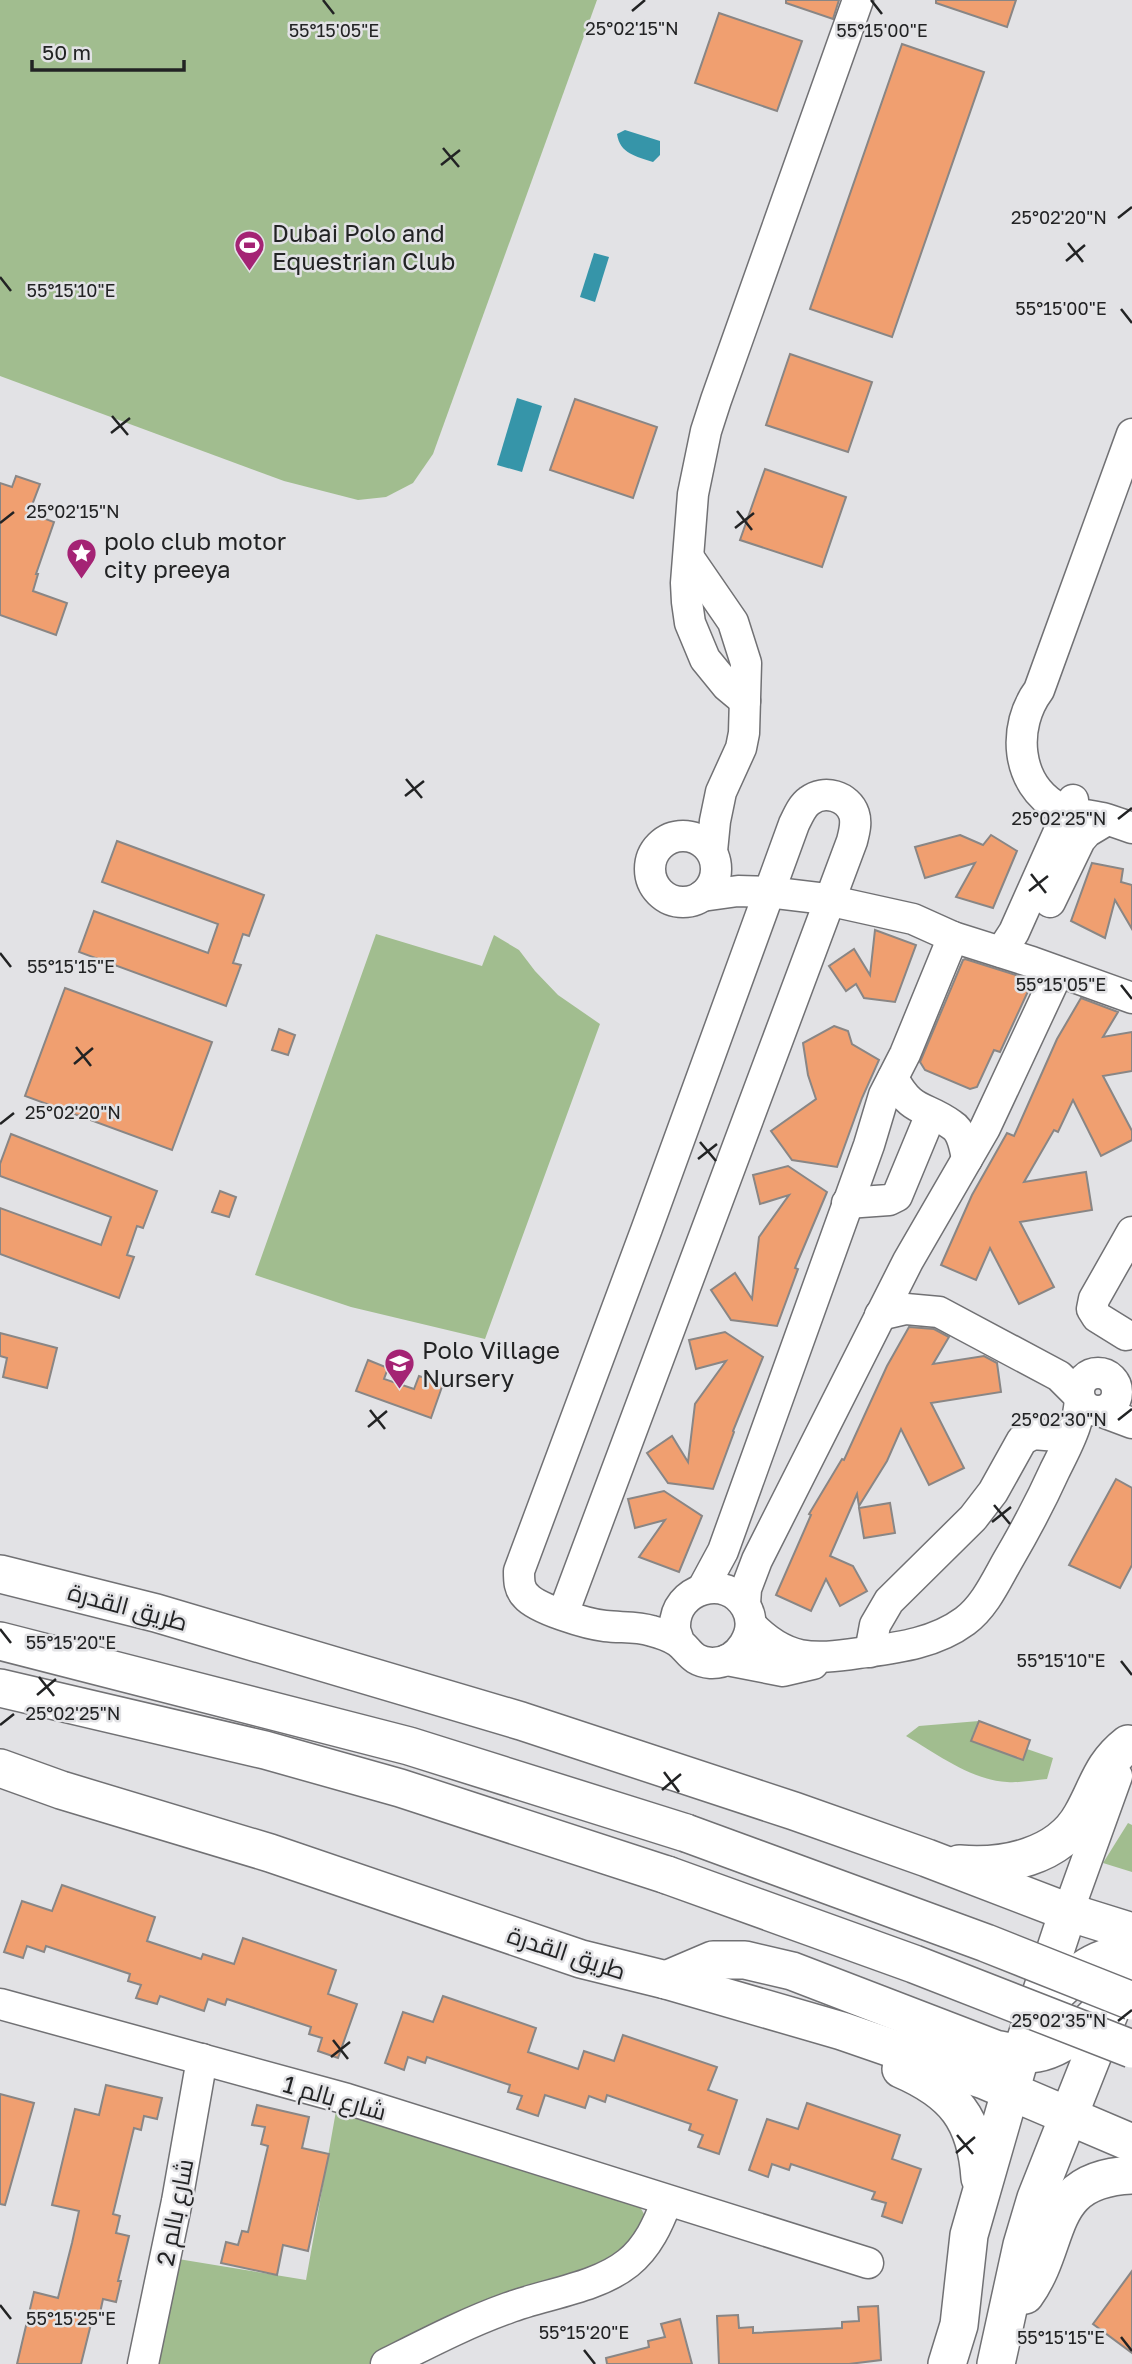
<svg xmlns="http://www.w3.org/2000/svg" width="1132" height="2364" viewBox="0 0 1132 2364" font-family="'Golos Text',Cairo,sans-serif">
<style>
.green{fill:#a1bd8f}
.water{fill:#3695a9}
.building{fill:#f09f70;stroke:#898685;stroke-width:2}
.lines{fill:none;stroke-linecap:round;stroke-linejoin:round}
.minor-casing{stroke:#717174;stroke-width:33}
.major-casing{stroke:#717174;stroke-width:40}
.minor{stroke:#fff;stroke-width:30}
.major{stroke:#fff;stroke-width:37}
.major-bridge-casing{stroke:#717174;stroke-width:40;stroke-linecap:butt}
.major-bridge{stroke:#fff;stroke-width:37}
.ticks{fill:none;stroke:#222324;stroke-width:2.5}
.labels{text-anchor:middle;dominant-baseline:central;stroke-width:5;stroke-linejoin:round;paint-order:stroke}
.poi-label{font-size:24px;fill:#222324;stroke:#e2e2e5;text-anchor:start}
.street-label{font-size:24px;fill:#222324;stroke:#e2e2e5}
.ticks-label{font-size:18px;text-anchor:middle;fill:#222324;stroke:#e2e2e5;stroke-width:5;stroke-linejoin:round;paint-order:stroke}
</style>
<rect width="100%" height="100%" fill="#e2e2e5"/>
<g class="green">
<polygon points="0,0 597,0 433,454 413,483 386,497 358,500 284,481 0,376"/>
<polygon points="376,934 482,966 494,935 519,950 535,971 558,995 600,1024 485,1339 351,1307 255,1275"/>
<path d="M979 1721 972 1741 1023 1760 1027 1749 1053 1758 1047 1779C1034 1780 1020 1783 1007 1782 971 1780 937 1754 906 1736L919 1726Z"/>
<polygon points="1128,1823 1132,1825 1132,1872 1103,1863"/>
<polygon points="336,2111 638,2203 651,2227 632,2252 482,2311 369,2364 151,2364 172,2258 306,2280"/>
</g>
<g class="water">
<path d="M625 130 660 141V155L653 162C636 156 620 154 617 134Z"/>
<polygon points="594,253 609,257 595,302 580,297"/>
<polygon points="517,398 542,406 522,472 497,465"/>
</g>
<g class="building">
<polygon points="786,0 839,0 833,19 786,3"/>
<polygon points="936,0 1016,0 1007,27 936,3"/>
<polygon points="719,13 802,41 777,111 695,83"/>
<polygon points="902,44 984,72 892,337 810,309"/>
<polygon points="790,354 872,382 848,452 766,425"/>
<polygon points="575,399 657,427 633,498 550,470"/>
<polygon points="765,469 846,497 822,567 740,540"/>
<polygon points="16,476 40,484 29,513 54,522 36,574 38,574 33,591 67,603 56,635 0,615 0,483 12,487"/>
<polygon points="960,835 983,845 991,835 1017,851 993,908 956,897 975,863 925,878 915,847"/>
<polygon points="117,841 264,895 249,936 243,934 233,963 241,965 226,1006 79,952 94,911 208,953 218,924 102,882"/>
<polygon points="1092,863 1123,869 1121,882 1132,885 1132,929 1115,900 1105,938 1071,921"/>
<polygon points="875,930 916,945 895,1002 864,998 856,984 846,991 829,966 854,949 870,975"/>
<polygon points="965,959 1025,978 1022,983 1030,987 1000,1052 994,1050 977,1087 970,1089 925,1070 920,1062 963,960"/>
<polygon points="65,988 212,1042 172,1150 25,1096"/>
<polygon points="1081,998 1118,1012 1103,1037 1132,1032 1132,1071 1103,1076 1132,1131 1132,1140 1101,1156 1073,1100 1058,1132 1054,1130 1024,1182 1086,1172 1092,1210 1020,1222 1054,1287 1019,1304 990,1248 976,1280 941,1265 972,1195 1007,1133 1014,1136 1057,1039"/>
<polygon points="834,1026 848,1031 852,1044 879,1060 862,1098 837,1167 792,1160 771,1131 816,1099 808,1075 803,1043"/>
<polygon points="279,1029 295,1035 288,1055 272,1050"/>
<polygon points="11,1134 157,1191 143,1228 137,1226 127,1255 134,1257 119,1298 0,1254 0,1208 101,1245 111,1217 0,1176 0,1164"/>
<polygon points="788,1166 827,1192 795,1268 798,1269 777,1326 731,1320 711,1290 735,1273 752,1299 759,1237 789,1195 760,1204 753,1175"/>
<polygon points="220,1191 236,1197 229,1217 212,1212"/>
<polygon points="909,1327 934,1329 949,1337 933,1364 984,1356 997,1363 1001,1392 931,1403 964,1468 929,1485 901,1429 887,1461 859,1506 857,1494 830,1556 853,1566 867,1591 840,1606 826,1579 811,1611 776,1595 811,1515 809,1514 842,1459 844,1460 887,1366"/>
<polygon points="725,1332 763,1357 733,1431 734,1432 713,1489 668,1483 647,1453 672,1436 688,1462 695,1404 726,1361 696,1369 689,1340"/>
<polygon points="0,1333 57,1348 47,1388 3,1377 7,1358 0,1356"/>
<polygon points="368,1360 388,1368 384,1379 414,1389 419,1376 443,1384 431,1418 356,1391"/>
<polygon points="1116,1479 1132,1488 1132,1565 1120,1588 1069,1565"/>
<polygon points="664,1491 702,1516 679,1572 639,1557 665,1520 635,1528 628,1499"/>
<polygon points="890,1503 895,1533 864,1538 859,1508"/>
<polygon points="979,1721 1030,1740 1023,1760 971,1741"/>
<polygon points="62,1885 155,1917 147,1941 201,1959 203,1954 234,1964 243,1938 336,1970 328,1994 357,2004 338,2058 318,2051 322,2038 309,2034 311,2027 227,1999 225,2005 208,1999 204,2011 160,1996 157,2004 136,1998 141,1985 128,1981 130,1974 46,1946 44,1952 27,1946 23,1958 4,1952 22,1901 52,1911"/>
<polygon points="443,1996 536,2028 528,2052 578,2069 584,2051 614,2061 623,2035 717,2067 708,2090 737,2100 719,2154 698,2147 703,2135 689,2130 691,2124 607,2095 605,2102 589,2096 585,2108 545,2095 538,2116 517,2109 522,2096 508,2092 510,2085 427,2057 425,2063 408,2057 404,2070 385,2063 403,2012 433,2022"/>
<polygon points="106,2085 162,2098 157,2119 144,2116 141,2130 134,2128 113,2214 120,2216 116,2233 129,2236 118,2281 121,2281 116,2302 103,2299 100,2313 94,2312 81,2364 17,2364 34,2292 58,2298 72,2243 79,2211 52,2205 75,2109 99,2115"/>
<polygon points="0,2094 34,2103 5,2205 0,2204"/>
<polygon points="807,2103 900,2135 892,2159 921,2169 902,2223 882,2216 886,2203 872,2199 875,2192 791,2164 789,2170 772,2164 768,2177 749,2170 767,2119 798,2129"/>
<polygon points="257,2105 309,2117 302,2148 329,2154 308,2251 283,2245 277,2275 221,2263 226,2242 238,2245 242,2231 248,2232 268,2146 261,2144 265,2127 252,2125"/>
<polygon points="1132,2271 1132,2353 1093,2324"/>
<polygon points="878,2306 881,2360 849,2364 719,2364 717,2316 738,2315 739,2328 753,2327 753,2333 842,2328 842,2322 859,2321 858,2307"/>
<polygon points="680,2319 692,2364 607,2364 606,2358 649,2347 648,2341 665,2337 661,2324"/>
</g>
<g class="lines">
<defs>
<g id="minor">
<path d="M1132 434 1039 690C1012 726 1015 784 1059 808 1074 815 1091 815 1106 819 1115 822 1124 825 1132 828"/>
<polyline points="689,558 733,622 746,663 744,733 741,748 721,792 715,821 712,851"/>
<polyline points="745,701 727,686 705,659 690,623 687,602 686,583 693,494 706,431 716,400 858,0"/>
<circle cx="683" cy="869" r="33"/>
<polyline points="702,896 738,891 768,892 818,898 913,919 953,937 1032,962 1132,998"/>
<polyline points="1050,902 1080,840 1087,832 1107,820"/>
<polyline points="1001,952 1014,932 1073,800"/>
<path d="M893 1078C912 1114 925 1105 952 1125 962 1131 965 1148 967 1159"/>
<polyline points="847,1203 889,1200 897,1196 931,1114"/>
<polyline points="880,1315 906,1309 939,1312 1059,1376 1078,1395"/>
<polyline points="1126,1335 1097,1317 1092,1309 1094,1299 1132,1232"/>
<circle cx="1098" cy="1392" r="19"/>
<polyline points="1100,1411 1132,1423"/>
<polyline points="703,1588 723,1551 869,1145 884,1095 905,1054 953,937"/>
<polyline points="745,1604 746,1589 757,1560 908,1261 985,1128 1058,972"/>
<path d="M563 1614 852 841C854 833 857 823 854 814 848 796 824 789 809 801 802 806 798 816 794 824L647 1228 519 1571C519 1581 519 1589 526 1596 537 1609 587 1624 605 1626 621 1628 636 1626 652 1631 660 1633 669 1636 677 1641 690 1650 690 1661 711 1663 739 1664 760 1631 746 1607 727 1573 674 1588 675 1627 675 1632 678 1637 679 1642"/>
<path d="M751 1625C786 1661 812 1660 859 1653 895 1648 934 1644 965 1621 985 1606 996 1581 1008 1560 1025 1531 1041 1501 1055 1470 1062 1456 1070 1441 1075 1426 1078 1418 1079 1409 1080 1400"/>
<polyline points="870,1652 875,1625 889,1601 973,1518 993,1492 1022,1440 1033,1434 1070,1437"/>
<polyline points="727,1660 783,1671 813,1664"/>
<polyline points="1068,1912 1117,1776"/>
<polyline points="0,2004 347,2099 868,2263"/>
<polyline points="143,2364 177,2201 202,2059"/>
<path d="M386 2364C426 2344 466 2323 508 2308 545 2294 597 2288 628 2263 648 2247 658 2224 667 2201"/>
</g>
<g id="major">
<polyline points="0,1574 156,1613 521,1721 794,1811 927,1858 1068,1912 1132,1932"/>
<polyline points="0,1641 409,1746 686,1833"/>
<polyline points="0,1688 265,1750 400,1788 667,1875"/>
<polyline points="0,1768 61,1790 270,1853 581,1959 666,1980 842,2031 984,2080 1132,2143"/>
<path d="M959 1864C1003 1868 1059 1857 1082 1815 1098 1787 1101 1765 1128 1744"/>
<path d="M666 1980 713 1960H745L792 1971 995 2049C1003 2050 1012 2053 1021 2054 1062 2057 1094 2018 1118 1991"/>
<path d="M1053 1996C1077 1973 1097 1954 1132 1954"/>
<path d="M901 2069C954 2092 976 2119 980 2178"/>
<path d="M1025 2295C1064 2241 1043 2179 1132 2175"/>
<polyline points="947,2364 959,2325 969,2235 1021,2054 1068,1912"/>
<polyline points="996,2364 1022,2245 1036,2198 1132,1956"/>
</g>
</defs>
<use href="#minor" class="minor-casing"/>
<use href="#major" class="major-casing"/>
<use href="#minor" class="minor"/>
<use href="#major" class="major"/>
<defs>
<g id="major-bridge">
<polyline points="686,1833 986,1943 1132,2001"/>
<polyline points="667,1875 914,1964 1132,2049"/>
</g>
</defs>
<use href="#major-bridge" class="major-bridge-casing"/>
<use href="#major-bridge" class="major-bridge"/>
</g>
<path class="ticks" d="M323 0 334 14M871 0 882 14M632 11 645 0M443 148 459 167M441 165 460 150M1118 218 1132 207M1068 243 1083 262M1066 261 1085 245M0 277 11 291M1121 309 1132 323M112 416 128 435M111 433 130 418M737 511 752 530M0 523 14 512M735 528 754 513M406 779 422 798M405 796 424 781M1118 819 1132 808M1031 874 1046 893M1029 891 1048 876M0 953 11 967M1121 985 1132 999M76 1047 91 1066M74 1064 93 1048M0 1124 14 1113M700 1142 716 1161M698 1159 717 1144M370 1410 385 1429M1118 1420 1132 1409M368 1427 387 1411M994 1505 1010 1524M992 1522 1011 1507M0 1629 11 1643M1121 1661 1132 1675M39 1677 54 1696M37 1695 56 1679M0 1725 14 1714M664 1772 679 1792M662 1790 681 1774M1118 2021 1132 2010M333 2040 348 2059M331 2057 350 2042M957 2135 973 2154M956 2153 975 2137M0 2305 11 2319M1121 2337 1132 2351M584 2350 595 2364"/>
<defs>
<symbol id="stadium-pin" viewBox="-11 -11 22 30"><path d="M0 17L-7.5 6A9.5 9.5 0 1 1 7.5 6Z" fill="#a42374" stroke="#e2e2e5"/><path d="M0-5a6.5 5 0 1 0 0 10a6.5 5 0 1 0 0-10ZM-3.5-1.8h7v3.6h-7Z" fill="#fff"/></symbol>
<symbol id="sight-pin" viewBox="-11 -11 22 30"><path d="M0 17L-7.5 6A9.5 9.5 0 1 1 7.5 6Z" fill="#a42374" stroke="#e2e2e5"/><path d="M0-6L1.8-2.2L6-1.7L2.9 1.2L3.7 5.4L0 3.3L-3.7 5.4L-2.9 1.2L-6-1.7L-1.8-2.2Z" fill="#fff"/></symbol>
<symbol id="school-pin" viewBox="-11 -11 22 30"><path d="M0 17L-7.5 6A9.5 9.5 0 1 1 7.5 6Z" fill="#a42374" stroke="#e2e2e5"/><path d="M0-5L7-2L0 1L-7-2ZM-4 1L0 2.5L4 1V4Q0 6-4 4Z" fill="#fff"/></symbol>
</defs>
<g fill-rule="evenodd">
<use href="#stadium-pin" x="232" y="228" width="35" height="47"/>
<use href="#sight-pin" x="64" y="536" width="35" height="47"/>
<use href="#school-pin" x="382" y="1346" width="35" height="47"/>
</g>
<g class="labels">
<g class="poi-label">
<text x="272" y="232">Dubai Polo and<tspan x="272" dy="28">Equestrian Club</tspan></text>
<text x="104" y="540">polo club motor<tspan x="104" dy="28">city preeya</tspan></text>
<text x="422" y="1349">Polo Village<tspan x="422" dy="28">Nursery</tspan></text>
</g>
<g class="street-label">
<text transform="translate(128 1606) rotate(15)">طريق القدرة</text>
<text transform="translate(567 1952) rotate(18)">طريق القدرة</text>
<text transform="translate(335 2097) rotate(16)">شارع بالم 1</text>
<text transform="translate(174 2212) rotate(-79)">شارع بالم 2</text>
</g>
</g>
<g class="ticks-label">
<text x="632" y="35">25°02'15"N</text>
<text x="334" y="37">55°15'05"E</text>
<text x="882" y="37">55°15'00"E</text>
<text x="1059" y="224">25°02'20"N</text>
<text x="71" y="297">55°15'10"E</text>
<text x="1061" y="315">55°15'00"E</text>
<text x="73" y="518">25°02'15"N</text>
<text x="1059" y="825">25°02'25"N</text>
<text x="71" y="973">55°15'15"E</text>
<text x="1061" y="991">55°15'05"E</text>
<text x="73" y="1119">25°02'20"N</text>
<text x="1059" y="1426">25°02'30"N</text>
<text x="71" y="1649">55°15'20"E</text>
<text x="1061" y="1667">55°15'10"E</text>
<text x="73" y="1720">25°02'25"N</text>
<text x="1059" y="2027">25°02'35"N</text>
<text x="71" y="2325">55°15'25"E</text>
<text x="584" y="2339">55°15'20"E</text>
<text x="1061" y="2344">55°15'15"E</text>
</g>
<path d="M32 60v10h152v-10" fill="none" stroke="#222324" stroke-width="3.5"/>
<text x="42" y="60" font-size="21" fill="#222324" stroke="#e2e2e5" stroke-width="5" paint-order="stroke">50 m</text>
</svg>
